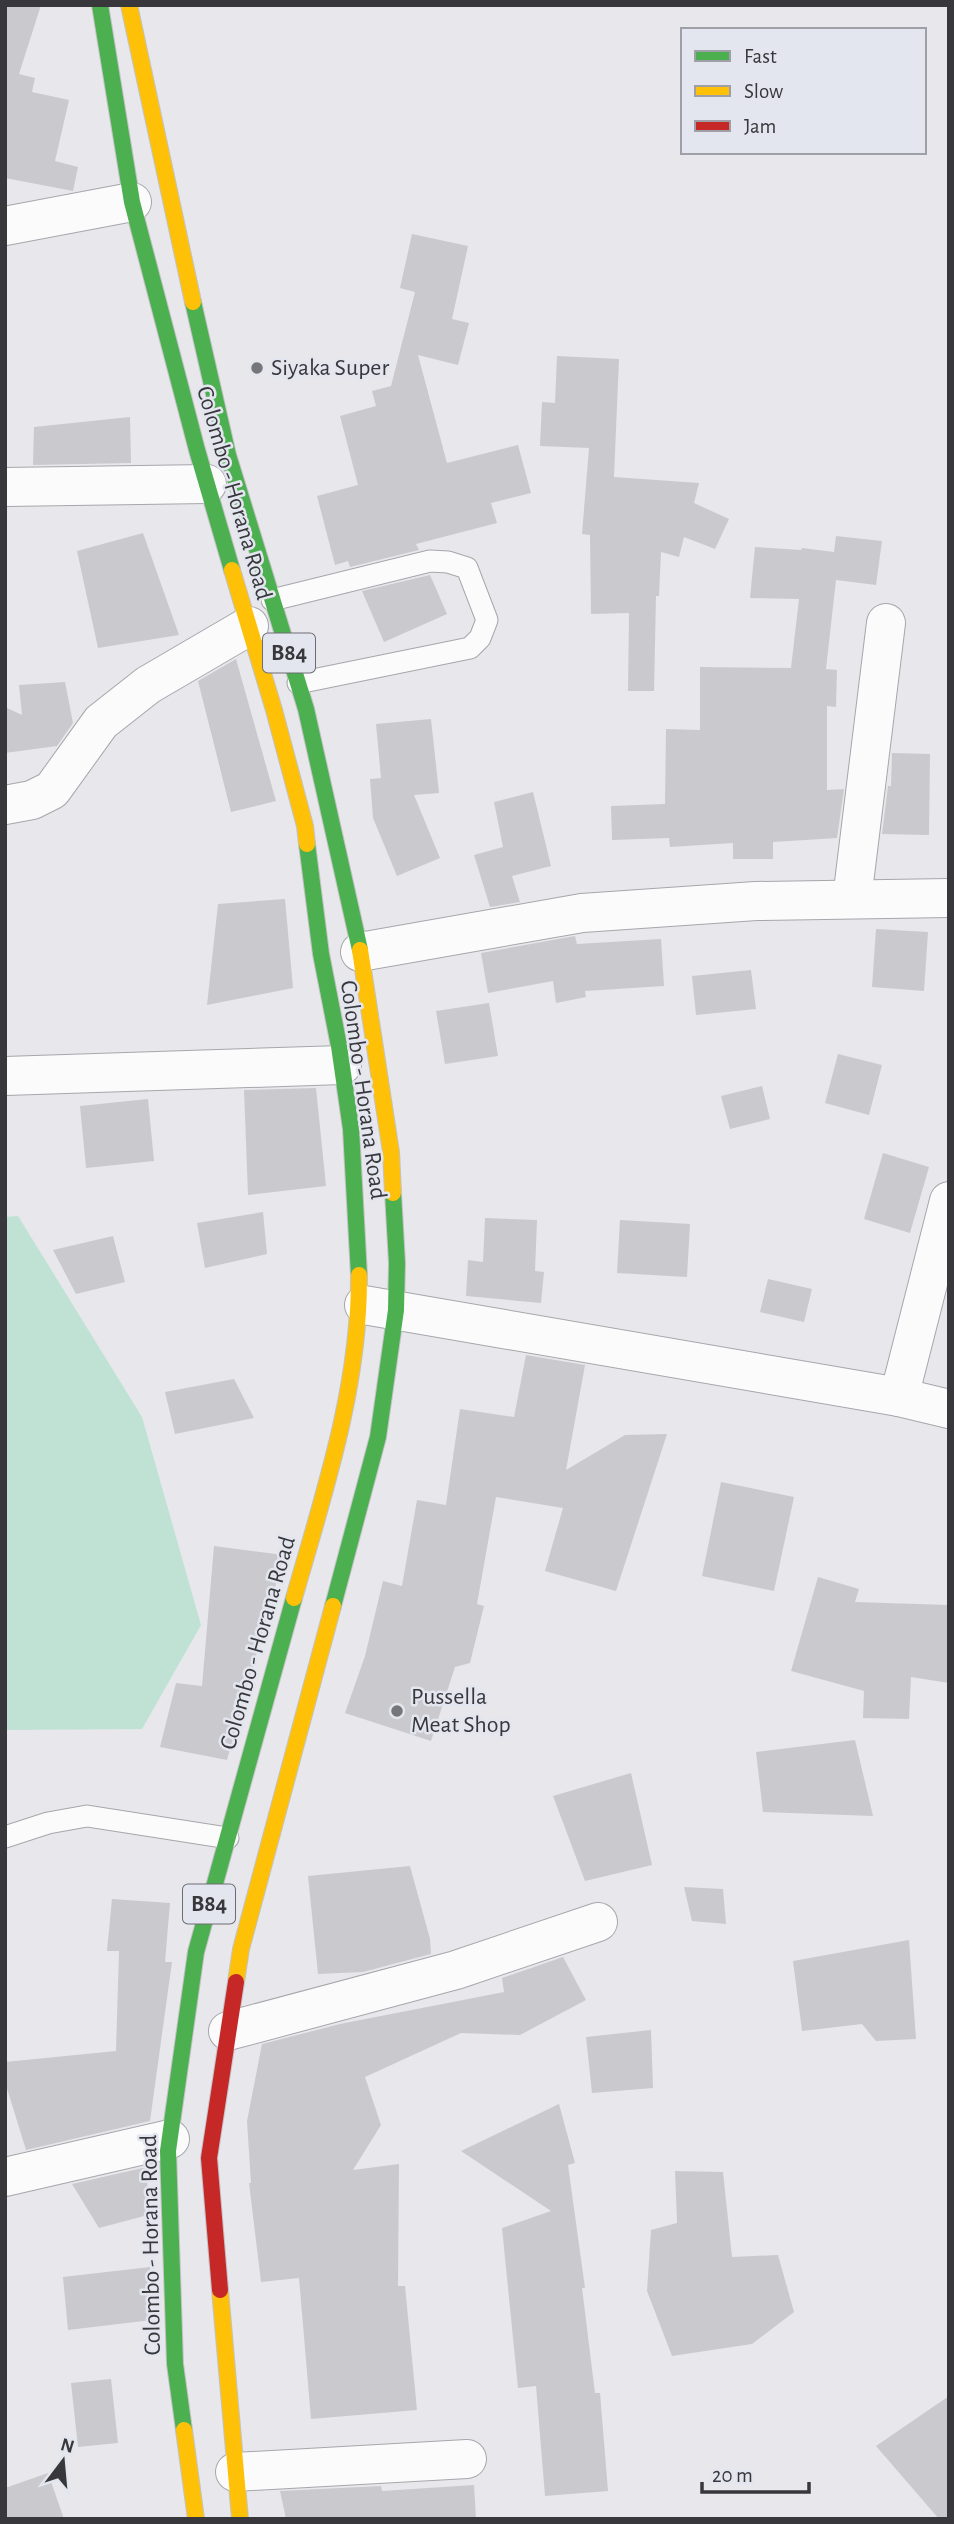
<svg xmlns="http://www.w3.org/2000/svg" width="954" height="2524" viewBox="0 0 954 2524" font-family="'Alegreya Sans',sans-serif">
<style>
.green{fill:#c0e2d4}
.building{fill:#cacace}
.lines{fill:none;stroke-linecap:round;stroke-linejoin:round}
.lane-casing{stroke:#a6a7ab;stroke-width:23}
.street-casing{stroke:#a6a7ab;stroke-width:40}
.fast-casing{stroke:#c3c3c6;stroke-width:18}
.slow-casing{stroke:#c3c3c6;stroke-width:18}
.jam-casing{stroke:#c3c3c6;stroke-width:18}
.lane{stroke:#fbfbfc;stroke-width:21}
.street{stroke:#fbfbfc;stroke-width:38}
.fast{stroke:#4caf50;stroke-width:16}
.slow{stroke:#ffc107;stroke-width:16}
.jam{stroke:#c62828;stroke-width:16}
.poi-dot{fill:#75757a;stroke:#e4e6ef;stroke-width:2.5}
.labels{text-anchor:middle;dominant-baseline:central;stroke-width:5;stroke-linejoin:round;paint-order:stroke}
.shield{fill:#e4e6ef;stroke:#6c6c72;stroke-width:2}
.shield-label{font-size:23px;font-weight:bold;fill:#38383c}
.poi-label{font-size:24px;fill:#38383c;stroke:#e4e6ef;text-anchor:start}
.street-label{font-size:24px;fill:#38383c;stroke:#e4e6ef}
</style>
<rect width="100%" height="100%" fill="#e7e7ec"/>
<polygon class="green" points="18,1216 142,1417 201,1625 142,1729 5,1730 5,1217"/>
<g class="building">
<polygon points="5,5 41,5 19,74 35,78 32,92 69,100 55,161 78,167 73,191 5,178"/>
<polygon points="412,234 468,246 452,319 469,323 458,365 418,355 447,463 518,445 531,493 491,503 497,523 416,544 419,550 350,567 348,561 335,565 317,496 358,485 340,416 376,406 372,391 391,386 415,292 400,288"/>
<polygon points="557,356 619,359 614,477 699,483 694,503 729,519 715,549 684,537 679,557 661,552 659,596 656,596 654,691 628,691 629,613 591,614 590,535 582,534 589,448 540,446 542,402 555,403"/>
<polygon points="130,417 131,463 33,465 34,427"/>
<polygon points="143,533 179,635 98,648 77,551"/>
<polygon points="836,536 882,541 876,585 836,580 826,669 837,670 836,707 827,706 827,790 844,789 837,838 773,842 773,859 733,859 733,843 670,847 669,838 612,840 611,806 665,804 666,729 700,730 700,667 791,668 799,599 750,598 755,547 801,550 802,548 834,552"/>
<polygon points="430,575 447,614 384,642 362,591"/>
<polygon points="236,659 276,801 231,812 198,681"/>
<polygon points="65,682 73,723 57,746 5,753 5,707 22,715 19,685"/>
<polygon points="431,719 439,793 414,795 440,858 397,876 373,818 370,779 381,778 376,724"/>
<polygon points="892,753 930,754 929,835 882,834 888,786 891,786"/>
<polygon points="533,792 551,866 512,876 520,902 490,907 474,855 503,847 494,802"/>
<polygon points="285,899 293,988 207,1005 218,904"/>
<polygon points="876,929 928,932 924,991 872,987"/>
<polygon points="575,936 577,944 661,939 664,986 585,991 586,997 556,1003 553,981 488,993 481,953"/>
<polygon points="751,970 756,1009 696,1015 692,976"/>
<polygon points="489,1003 498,1056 445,1064 436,1011"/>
<polygon points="838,1054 882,1065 869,1115 825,1103"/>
<polygon points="762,1086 770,1119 730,1129 721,1096"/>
<polygon points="316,1088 326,1186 248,1195 244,1090"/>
<polygon points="148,1099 154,1161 86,1168 80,1106"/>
<polygon points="883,1153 929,1167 910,1233 864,1219"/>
<polygon points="263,1212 267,1254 205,1268 197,1223"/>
<polygon points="485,1218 537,1220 535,1271 544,1272 541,1303 466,1296 468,1260 483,1262"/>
<polygon points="620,1220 690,1224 687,1277 617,1273"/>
<polygon points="113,1236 125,1282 76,1294 53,1250"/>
<polygon points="768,1279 812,1289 804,1322 760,1312"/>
<polygon points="526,1355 585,1365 566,1470 625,1435 667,1434 616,1591 545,1571 563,1508 496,1497 477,1604 484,1606 470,1663 455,1667 431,1741 345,1713 365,1656 383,1581 402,1586 417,1500 446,1505 460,1409 514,1417"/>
<polygon points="234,1379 254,1418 175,1434 165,1392"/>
<polygon points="721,1482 794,1497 774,1591 702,1576"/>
<polygon points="214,1546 284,1555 227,1760 160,1747 176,1683 202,1686"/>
<polygon points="818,1577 859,1589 855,1602 949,1605 949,1683 911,1677 909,1719 863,1718 864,1691 791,1671"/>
<polygon points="855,1740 873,1816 763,1812 756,1752"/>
<polygon points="631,1773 652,1865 585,1881 553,1796"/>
<polygon points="410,1866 430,1939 431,1954 363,1972 318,1974 308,1876"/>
<polygon points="684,1887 723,1889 726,1924 692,1921"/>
<polygon points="112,1899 170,1903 165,1962 172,1962 150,2121 26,2150 5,2082 5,2062 116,2051 119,1951 107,1951"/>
<polygon points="909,1940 916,2039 876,2041 862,2024 802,2031 793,1961"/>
<polygon points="563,1957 586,2000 520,2035 461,2033 365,2077 381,2125 353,2170 399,2164 398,2286 405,2286 417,2410 311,2419 299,2278 261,2282 249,2183 251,2183 247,2121 262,2044 340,2024 504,1992 502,1978"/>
<polygon points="651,2030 653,2088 592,2093 586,2037"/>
<polygon points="559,2104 575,2163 568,2165 585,2288 582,2288 595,2393 600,2393 608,2491 545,2496 536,2386 518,2388 502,2228 551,2211 461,2151"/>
<polygon points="147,2167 148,2215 99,2228 72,2184"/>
<polygon points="675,2171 723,2172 732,2257 778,2255 794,2312 752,2344 672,2356 647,2291 651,2230 677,2223"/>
<polygon points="150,2267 152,2320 68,2330 63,2277"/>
<polygon points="111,2379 118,2443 78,2447 71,2383"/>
<polygon points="949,2396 949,2519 939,2519 876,2446"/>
<polygon points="48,2473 64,2519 5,2519 5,2488"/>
<polygon points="474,2485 476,2519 286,2519 280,2491 381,2486 382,2491"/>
</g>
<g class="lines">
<defs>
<g id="lane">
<polyline points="272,600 430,561 448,562 467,568 487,620 480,638 470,648 298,683"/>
<polyline points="5,1837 48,1823 87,1816 228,1838"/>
</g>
<g id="street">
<polyline points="5,226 132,202"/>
<polyline points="5,487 207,484"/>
<polyline points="5,805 32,800 52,790 101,722 148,685 249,626"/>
<polyline points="852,899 886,623"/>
<polyline points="360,952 582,913 756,901 949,898"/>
<polyline points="5,1076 342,1065"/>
<polyline points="364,1305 899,1397 949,1409"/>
<polyline points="899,1397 949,1201"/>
<polyline points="228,2031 456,1970 598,1922"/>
<polyline points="5,2177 170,2139"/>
<polyline points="235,2472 467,2459"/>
</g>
<g id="fast">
<polyline points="100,5 132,202 197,450 232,570"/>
<polyline points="193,302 228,455 306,709 360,950"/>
<polyline points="307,844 321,954 339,1046 351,1129 359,1275"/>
<polyline points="333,1606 378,1437 396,1310 397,1263 393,1193"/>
<polyline points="184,2430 175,2364 168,2151 196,1952 294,1598"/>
</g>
<g id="slow">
<polyline points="129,5 193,302"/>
<polyline points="232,570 274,710 305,826 307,844"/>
<polyline points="360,950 391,1152 393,1193"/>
<path d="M294 1598C324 1493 360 1386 359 1275"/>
<polyline points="236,1982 241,1949 333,1606"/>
<polyline points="220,2290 240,2519"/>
<polyline points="184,2430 196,2519"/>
</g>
<polyline id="jam" points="220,2290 209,2158 236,1982"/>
</defs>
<use href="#lane" class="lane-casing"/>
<use href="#street" class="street-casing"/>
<use href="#fast" class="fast-casing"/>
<use href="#slow" class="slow-casing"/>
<use href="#jam" class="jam-casing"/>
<use href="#lane" class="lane"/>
<use href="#street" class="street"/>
<use href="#fast" class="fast"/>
<use href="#slow" class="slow"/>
<use href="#jam" class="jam"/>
</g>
<g class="poi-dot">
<circle cx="257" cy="368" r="7"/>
<circle cx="397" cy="1711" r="7"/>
</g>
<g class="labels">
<g class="shield">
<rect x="263" y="633.5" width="52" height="39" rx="5"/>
<rect x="183" y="1884.5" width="52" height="39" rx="5"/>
</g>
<g class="shield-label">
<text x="289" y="653">B84</text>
<text x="209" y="1904">B84</text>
</g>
<g class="poi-label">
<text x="271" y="368">Siyaka Super</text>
<text x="411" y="1697">Pussella<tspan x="411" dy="28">Meat Shop</tspan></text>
</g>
<g class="street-label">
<text transform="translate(234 493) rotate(74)">Colombo - Horana Road</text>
<text transform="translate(363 1090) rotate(82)">Colombo - Horana Road</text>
<text transform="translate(258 1643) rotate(-74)">Colombo - Horana Road</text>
<text transform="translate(151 2245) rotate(-91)">Colombo - Horana Road</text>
</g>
</g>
<rect width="954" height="2524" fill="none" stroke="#38383c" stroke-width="14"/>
<rect x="681" y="28" width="245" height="126" fill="#e4e6ef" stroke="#9fa0a7" stroke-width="2"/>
<rect x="695" y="51" width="35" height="10" fill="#4caf50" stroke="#9fa0a7" stroke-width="2"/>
<text x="744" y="63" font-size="21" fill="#38383c">Fast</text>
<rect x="695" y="86" width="35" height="10" fill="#ffc107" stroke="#9fa0a7" stroke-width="2"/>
<text x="744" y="98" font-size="21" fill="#38383c">Slow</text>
<rect x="695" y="121" width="35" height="10" fill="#c62828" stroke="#9fa0a7" stroke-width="2"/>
<text x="744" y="133" font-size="21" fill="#38383c">Jam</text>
<g transform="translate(63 2461) rotate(16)" stroke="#e4e6ef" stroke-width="5" paint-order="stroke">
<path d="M0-5L12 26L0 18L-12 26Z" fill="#38383c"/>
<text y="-10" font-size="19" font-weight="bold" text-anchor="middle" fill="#38383c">N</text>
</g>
<path d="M702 2482v10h107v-10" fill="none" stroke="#38383c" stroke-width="3.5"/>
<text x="712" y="2482" font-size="21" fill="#38383c" stroke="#e4e6ef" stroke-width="5" paint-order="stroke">20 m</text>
</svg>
